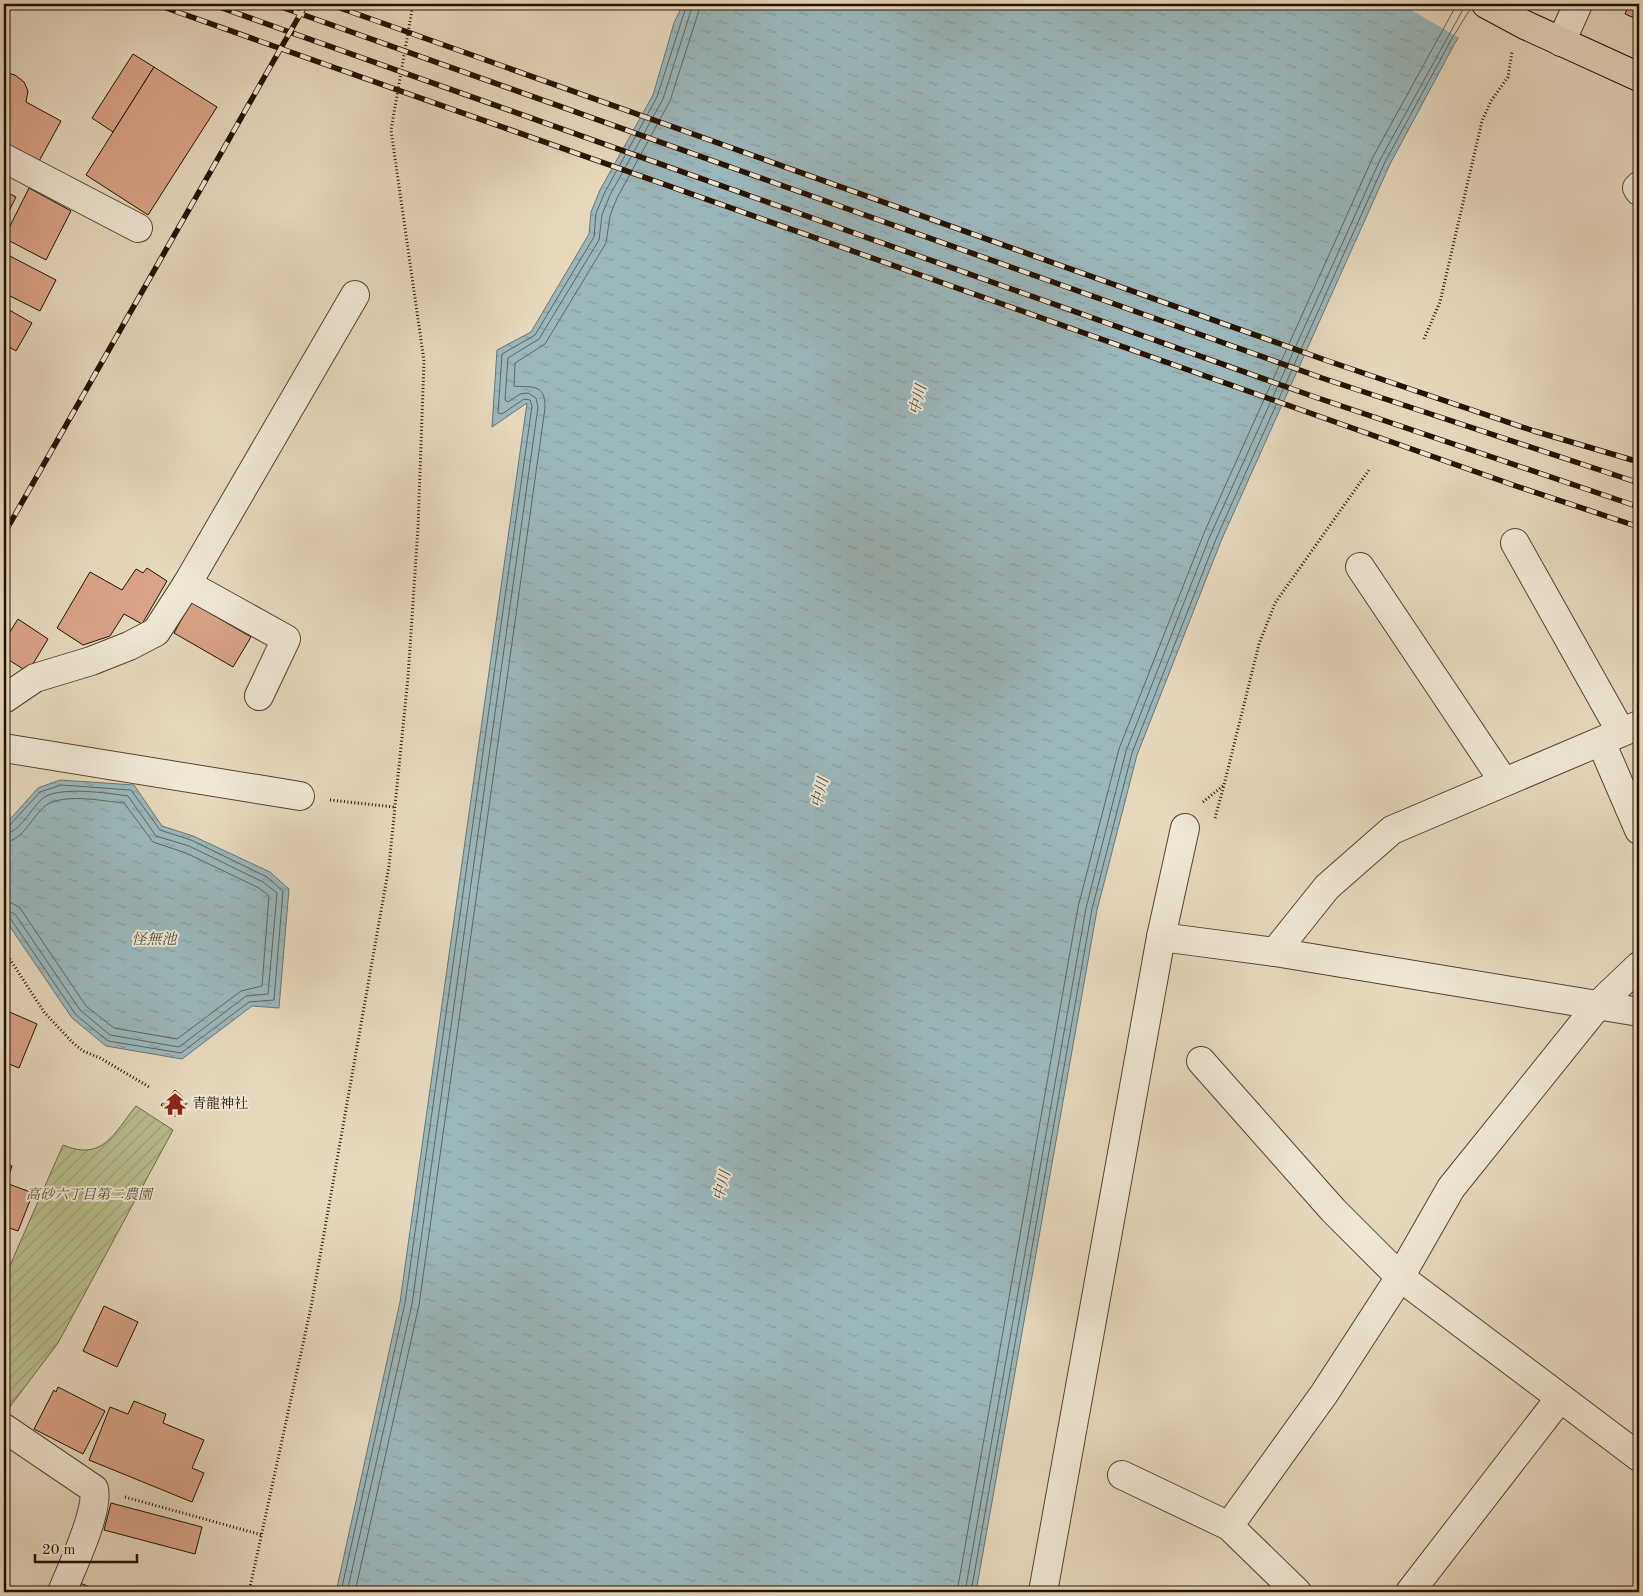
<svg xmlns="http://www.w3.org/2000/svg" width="1643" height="1596" viewBox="0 0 1643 1596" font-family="'Old Standard TT','Noto Serif JP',serif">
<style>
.garden{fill:url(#garden-furrows);stroke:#6e6847}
.water{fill:url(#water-ripples);stroke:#6b7571}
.pier{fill:#e6d8bd}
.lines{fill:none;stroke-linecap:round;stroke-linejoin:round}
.shore{stroke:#60645e;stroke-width:1}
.building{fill:#d8a286;stroke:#241200}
.minor-casing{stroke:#54442f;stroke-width:30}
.major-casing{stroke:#241200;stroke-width:30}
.path{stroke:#241200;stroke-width:3;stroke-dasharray:1 2.5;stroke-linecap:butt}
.minor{stroke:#efe6d4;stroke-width:28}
.major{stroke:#e6d8bd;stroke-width:28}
.rail-casing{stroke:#241200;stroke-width:5.5}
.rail{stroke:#efe6d4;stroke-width:4;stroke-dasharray:11;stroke-linecap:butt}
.labels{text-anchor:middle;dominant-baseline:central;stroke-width:4;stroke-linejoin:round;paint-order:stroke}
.poi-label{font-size:14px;fill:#241200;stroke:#efe6d4;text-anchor:start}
.park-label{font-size:14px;font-style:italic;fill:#584e32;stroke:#efe6d4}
.water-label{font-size:15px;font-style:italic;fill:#4e4c42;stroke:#efe6d4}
</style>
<defs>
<pattern id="garden-furrows" width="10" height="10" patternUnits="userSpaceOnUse" patternTransform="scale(1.25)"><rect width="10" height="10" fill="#b9be8e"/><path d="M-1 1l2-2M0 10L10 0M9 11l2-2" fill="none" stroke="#9fa279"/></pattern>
<pattern id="water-ripples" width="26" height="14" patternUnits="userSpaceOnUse" patternTransform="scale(1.25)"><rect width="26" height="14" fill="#9bb7bc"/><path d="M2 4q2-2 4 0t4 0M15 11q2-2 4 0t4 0" fill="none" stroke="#859ca0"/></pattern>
</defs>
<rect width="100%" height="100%" fill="#e6d8bd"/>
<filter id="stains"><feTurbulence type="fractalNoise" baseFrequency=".004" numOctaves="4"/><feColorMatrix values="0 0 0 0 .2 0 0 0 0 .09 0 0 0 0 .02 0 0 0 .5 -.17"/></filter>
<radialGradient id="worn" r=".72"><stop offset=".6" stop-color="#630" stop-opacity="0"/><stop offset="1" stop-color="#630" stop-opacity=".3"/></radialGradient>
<path class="garden" d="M136 1106 173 1130 58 1343 9 1408 4 1404V1279L63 1145C103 1162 114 1133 136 1106Z"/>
<g class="water">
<polygon points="683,4 1479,4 1455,43 1390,164 1221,541 1137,755 1097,910 976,1592 336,1592 400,1302 527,403 492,427 497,350 531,332 589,234 591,212 600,190 653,95 674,23"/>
<polygon points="60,780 134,785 162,826 193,836 270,872 289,889 279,1008 252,1006 182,1059 106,1046 72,1018 4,918 4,826 38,788"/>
</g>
<polygon class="pier" points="1401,4 1482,4 1461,39"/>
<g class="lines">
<g class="shore">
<polyline points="4,828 9,826 40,792 61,785 131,790 160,830 191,840 267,877 283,891 274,1000 249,1002 181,1053 108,1041 76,1015 10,918 4,916"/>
<path d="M4 834C20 833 31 808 43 798 59 786 108 793 128 796L156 836 189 846 263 882 277 893 268 994 246 996 179 1047 110 1035 80 1010 15 914 4 909"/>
<path d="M4 842C26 841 32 812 50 803 70 794 102 801 124 803L153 842 186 853 259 888 269 896 262 986 241 991 177 1039 114 1028 86 1006 20 908 12 903 4 902"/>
<polyline points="341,1592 405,1303 532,406 530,400 524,399 502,414 498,413 502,354 535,335 594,237 596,213 605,192 657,97 687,4"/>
<polyline points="347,1592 412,1304 538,407 536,398 528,393 520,394 508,402 505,400 508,358 539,339 599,240 602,215 610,195 663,99 693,4"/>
<path d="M355 1592 419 1305 545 408C546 382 529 388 514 386L515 363 545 344 606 243 610 216 617 198 670 101 701 4"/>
<polyline points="957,1592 1078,907 1119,749 1204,533 1373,157 1457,4"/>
<polyline points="965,1592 1086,908 1126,751 1210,536 1380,160 1466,4"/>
<polyline points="971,1592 1092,909 1132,753 1216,539 1385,162 1451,40 1472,6"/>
</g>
</g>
<g class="building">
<polygon points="1629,4 1639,4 1639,20 1625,14"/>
<polygon points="133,54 154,67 113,132 92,118"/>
<polygon points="154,67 217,107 148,215 86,175"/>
<polygon points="4,72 15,75 24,82 28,91 26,102 61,121 38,163 4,144"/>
<polygon points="29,188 71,211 46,260 4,238"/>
<polygon points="4,191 16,197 4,221"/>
<polygon points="4,253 56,280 40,311 4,293"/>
<polygon points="4,307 32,323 16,351 4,344"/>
<polygon points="147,568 167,581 142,624 124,614 110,636 83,645 57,628 90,572 122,590 136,569 143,573"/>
<polygon points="191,602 251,637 233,667 174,633"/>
<polygon points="18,619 48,639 28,672 4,657 4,641"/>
<polygon points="5,1010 37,1024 19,1068 4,1062"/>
<polygon points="175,1090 188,1102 175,1117 161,1105"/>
<polygon points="4,1163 12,1166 6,1183 33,1193 18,1231 4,1226"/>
<polygon points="104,1306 138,1322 117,1367 83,1351"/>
<polygon points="58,1387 105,1411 83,1454 34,1429 54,1390 56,1392"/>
<polygon points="134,1401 166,1414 163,1423 204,1440 192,1468 204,1473 192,1502 89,1460 110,1407 128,1414"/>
<polygon points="111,1503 202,1527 195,1554 104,1530"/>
<polygon points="80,1583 102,1592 76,1592"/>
</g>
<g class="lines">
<defs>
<g id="minor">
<polyline points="1561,42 1578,4"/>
<polyline points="4,158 138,228"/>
<polyline points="1639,186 1637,188 1639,191"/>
<polyline points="1515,543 1621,732"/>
<polyline points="1360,567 1504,782"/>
<polyline points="187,584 286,639 259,696"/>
<polyline points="4,699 35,678 91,661 129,646 156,632 187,584 355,295"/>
<polyline points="1601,742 1639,830"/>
<polyline points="4,748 300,796"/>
<polyline points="1161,937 1275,952 1639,1012"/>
<polyline points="1275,952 1327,887 1392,830 1639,725"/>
<polyline points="1201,1061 1333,1210 1400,1277 1639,1457"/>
<path d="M4 1428 94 1489C99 1512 71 1569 62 1592"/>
<polyline points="1122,1475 1229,1526 1297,1592"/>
<polyline points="1229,1526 1324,1394 1400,1277 1451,1188 1598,1005 1639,966"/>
<polyline points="1043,1592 1161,937 1185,828"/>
<polyline points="1410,1592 1560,1398"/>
</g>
<polyline id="major" points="1486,4 1525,25 1639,77"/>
</defs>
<use href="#minor" class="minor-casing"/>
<use href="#major" class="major-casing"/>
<g class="path">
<polyline points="1424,339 1440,302 1482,121 1491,101 1508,77 1512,52"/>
<polyline points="330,800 394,807"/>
<polyline points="1203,802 1224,785 1259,644 1275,603 1369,470"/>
<polyline points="1215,818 1224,785"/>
<polyline points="4,950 44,1012 72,1042 83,1051 100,1058 151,1088"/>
<polyline points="125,1497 262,1535"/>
<polyline points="249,1592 311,1307 389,866 408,677 418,528 424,361 391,130 413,4"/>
</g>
<use href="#minor" class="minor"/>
<use href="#major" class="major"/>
<defs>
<g id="rail">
<polyline points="155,4 1516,486 1639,527"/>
<polyline points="211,4 1312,396 1639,507"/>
<polyline points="273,4 1322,378 1639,483"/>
<polyline points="329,4 1328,361 1534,431 1639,462"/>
<polyline points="4,534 306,4"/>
</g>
</defs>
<use href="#rail" class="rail-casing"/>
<use href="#rail" class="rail"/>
</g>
<defs>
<symbol id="temple-bare" viewBox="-9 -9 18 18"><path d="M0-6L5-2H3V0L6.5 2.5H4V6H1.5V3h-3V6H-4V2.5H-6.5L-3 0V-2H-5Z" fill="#8f2418" stroke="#efe6d4" stroke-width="2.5" paint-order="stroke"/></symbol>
</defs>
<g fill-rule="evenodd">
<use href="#temple-bare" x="159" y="1088" width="32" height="32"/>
</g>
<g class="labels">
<g class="poi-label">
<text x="192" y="1104">青龍神社</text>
</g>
<g class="park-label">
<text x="89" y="1195">高砂六丁目第二農園</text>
</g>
<g class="water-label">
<text transform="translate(919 400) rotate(-76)">中川</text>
<text transform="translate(821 793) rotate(-76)">中川</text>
<text x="154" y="940">怪無池</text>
<text transform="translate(723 1186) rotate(-76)">中川</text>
</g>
</g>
<rect width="1643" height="1596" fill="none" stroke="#e6d8bd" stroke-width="20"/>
<rect x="5" y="5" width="1633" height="1586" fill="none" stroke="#241200" stroke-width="2.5"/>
<rect x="10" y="10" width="1623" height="1576" fill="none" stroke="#241200"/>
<path d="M35 1554v8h102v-8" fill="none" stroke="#241200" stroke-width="2.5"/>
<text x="42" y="1554" font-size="15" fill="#241200" stroke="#efe6d4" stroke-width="4" paint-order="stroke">20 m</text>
<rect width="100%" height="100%" filter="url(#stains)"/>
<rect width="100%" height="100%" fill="url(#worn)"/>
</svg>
